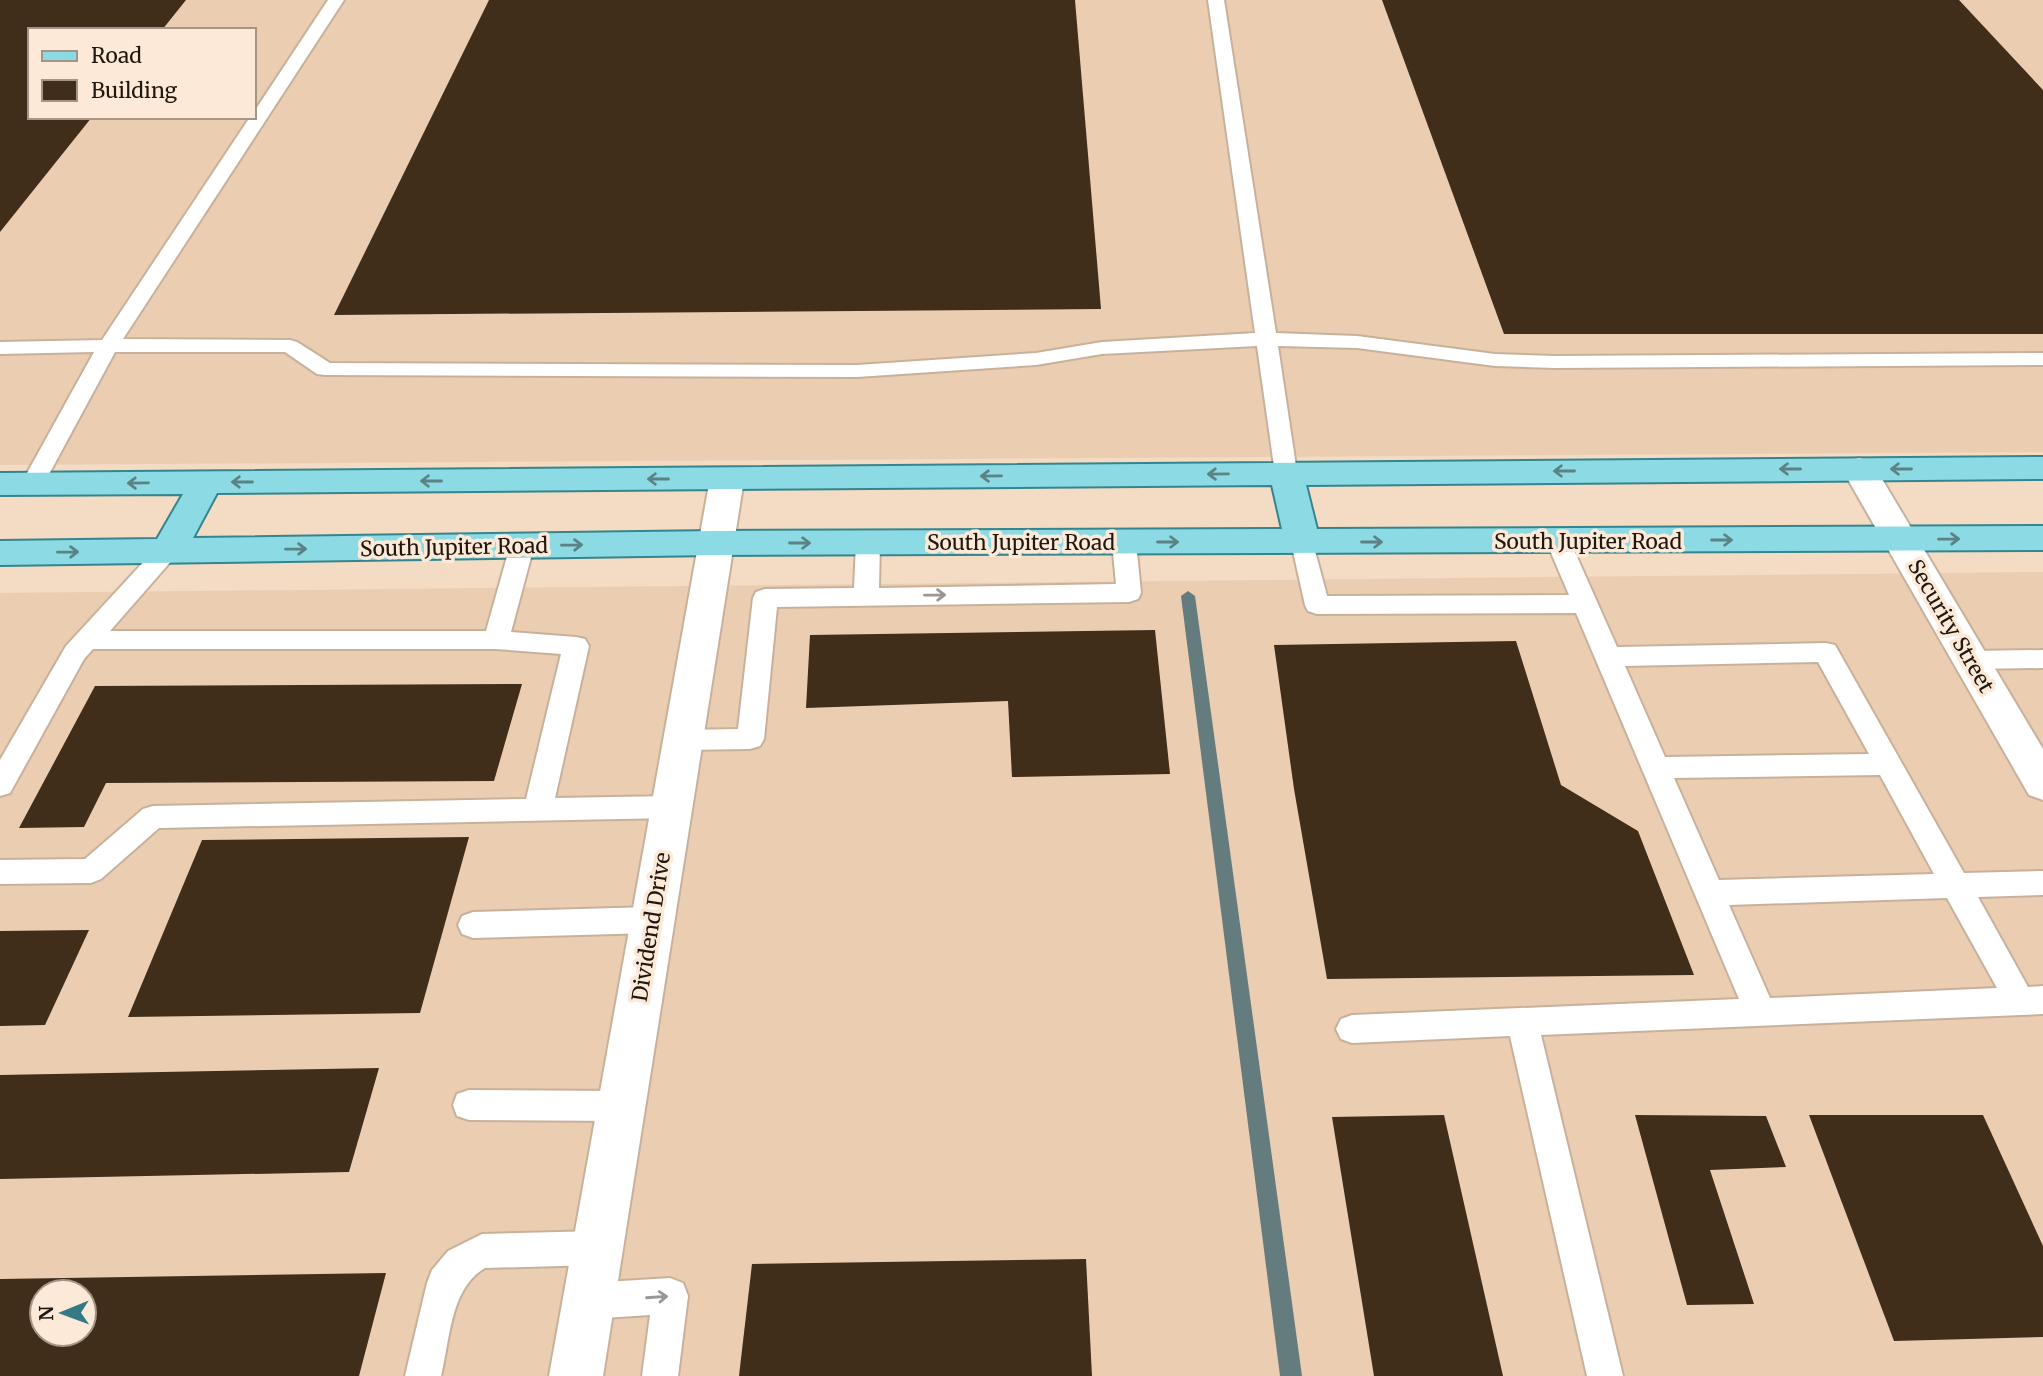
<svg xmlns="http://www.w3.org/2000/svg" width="2043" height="1376" viewBox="0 0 2043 1376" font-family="Merriweather,serif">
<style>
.built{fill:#ebcdb2;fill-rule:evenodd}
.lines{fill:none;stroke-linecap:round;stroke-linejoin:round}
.stream{fill:#647c7d;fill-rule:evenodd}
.building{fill:#402d1a;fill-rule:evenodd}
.lane-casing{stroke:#c8b19b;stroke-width:4}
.street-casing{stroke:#c8b19b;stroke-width:4}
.primary-casing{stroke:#34858d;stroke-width:4}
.lane{fill:#fff;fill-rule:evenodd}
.street{fill:#fff;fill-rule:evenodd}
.primary{fill:#8cdae4;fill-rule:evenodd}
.oneway{stroke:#5b8284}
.oneway2{stroke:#9a9693}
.labels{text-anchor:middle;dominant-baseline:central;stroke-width:7;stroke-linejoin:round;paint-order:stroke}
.street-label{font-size:21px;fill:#1f160e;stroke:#fce9d7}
</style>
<rect width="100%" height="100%" fill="#f3dbc4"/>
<g class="built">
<path d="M0 0H2043V452L0 465ZM30 30H254V117H30Z"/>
<path d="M2043 572V1376H0V593ZM42 1292H84V1334H42Z"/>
</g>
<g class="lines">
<polygon class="stream" points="1188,591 1195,596 1302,1376 1280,1376 1181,596"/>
</g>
<g class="building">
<polygon points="0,0 186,0 162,30 30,30 30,117 92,117 0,232"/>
<polygon points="489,0 1075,0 1101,309 334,315"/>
<polygon points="1382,0 1959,0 2043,90 2043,334 1504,334"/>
<polygon points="1155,630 1170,774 1012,777 1008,701 806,708 810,635"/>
<polygon points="1516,641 1561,785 1638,831 1694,975 1327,979 1294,789 1274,645"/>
<polygon points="522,684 494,781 106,783 84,827 19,828 95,686"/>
<polygon points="469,837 420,1013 128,1017 202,840"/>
<polygon points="89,930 45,1025 0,1026 0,931"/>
<polygon points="379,1068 349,1172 0,1179 0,1075"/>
<polygon points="1444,1115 1503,1376 1374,1376 1332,1117"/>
<polygon points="1635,1115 1766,1116 1786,1167 1710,1170 1754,1304 1687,1305"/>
<polygon points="1809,1115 1983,1115 2043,1246 2043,1337 1894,1341"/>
<polygon points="1086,1259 1092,1376 739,1376 752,1264"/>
<path d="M386 1273 359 1376H0V1279ZM42 1292H84V1334H42Z"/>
</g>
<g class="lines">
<defs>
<g id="lane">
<polygon points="328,0 344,0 123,339 290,340 297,342 330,363 857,365 1036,353 1102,342 1255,333 1208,0 1224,0 1276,333 1357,336 1495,354 1555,356 2043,353 2043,365 1555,368 1495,366 1357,348 1278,346 1297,473 1294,478 1286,480 1278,478 1275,473 1257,346 1102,354 1036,365 857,377 325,375 317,374 285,352 115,352 41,489 33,492 25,489 21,484 94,352 0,354 0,342 102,340 250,117 254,117 254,112"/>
<path d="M1558 533 1566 535 1570 541 1617 647 1826 643 1835 645 1964 873 2043 871V895L1978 897 2028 987 2043 986V1014L1541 1035 1623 1376H1587L1510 1036 1352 1043 1341 1039 1336 1029 1341 1019 1352 1015 1739 999 1576 613 1317 614 1308 611 1305 605 1291 542 1295 536 1303 534 1311 536 1327 596 1569 595 1546 541 1550 535ZM1818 662 1869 754 1665 757 1625 666ZM1880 775 1934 874 1719 880 1674 778ZM1947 898 1997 988 1770 998 1729 905Z"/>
<polygon points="1124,534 1132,536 1136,542 1141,593 1138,599 1129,602 777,607 764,739 760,746 750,749 683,750 673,747 669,740 673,733 683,730 738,729 753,598 756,592 765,589 854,588 856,543 860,537 868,535 876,537 880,543 879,588 1116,584 1112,542 1116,536"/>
<polygon points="522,538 531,540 534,546 511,632 576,637 585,639 589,646 555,798 672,796 682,799 686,807 682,815 672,818 159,828 101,879 91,883 0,884 0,860 85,859 143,809 153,806 526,799 561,654 496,649 93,649 84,659 10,793 0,796 0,760 66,646 159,545 168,543 177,545 180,551 110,631 486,631 510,546 513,540"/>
<polygon points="2043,650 2043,668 1970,669 1961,667 1957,660 1961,653 1970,651"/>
<polygon points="652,907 663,911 667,920 663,929 652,933 473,938 462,934 458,925 462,916 473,912"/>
<polygon points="469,1090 622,1091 634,1095 638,1106 634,1117 622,1121 469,1120 457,1116 453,1105 457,1094"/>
<path d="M598 1231 610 1236 615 1248 610 1260 598 1265 485 1268C450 1288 450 1340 441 1376H405L427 1283 432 1270 448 1251 482 1234Z"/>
<polygon points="670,1278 683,1283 688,1296 678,1376 642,1376 650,1315 589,1319 576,1314 571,1301 576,1288 589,1283"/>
</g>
<g id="street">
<polygon points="1859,458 1871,461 1876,469 2043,749 2043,800 2029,795 1842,469 1847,461"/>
<polygon points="727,468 739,471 744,479 603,1376 549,1376 710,479 715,471"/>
</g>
<path id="primary" d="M2043 457V479L1306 485 1317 529 2043 526V550L715 555 0 565V541L157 539 183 494 0 495V473ZM1272 485 1282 529 715 531 193 538 217 493Z"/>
</defs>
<use href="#lane" class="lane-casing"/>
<use href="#street" class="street-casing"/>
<use href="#primary" class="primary-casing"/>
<use href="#lane" class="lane"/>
<use href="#street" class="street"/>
<use href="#primary" class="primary"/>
</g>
<defs><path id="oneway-shaft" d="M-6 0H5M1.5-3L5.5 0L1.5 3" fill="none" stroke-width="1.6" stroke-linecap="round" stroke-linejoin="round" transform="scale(1.75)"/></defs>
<g class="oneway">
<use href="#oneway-shaft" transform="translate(1790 469) rotate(180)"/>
<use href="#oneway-shaft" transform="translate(1901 469) rotate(180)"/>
<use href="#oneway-shaft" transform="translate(1564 471) rotate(180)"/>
<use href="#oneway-shaft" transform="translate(1218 474) rotate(179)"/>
<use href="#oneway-shaft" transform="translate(991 476) rotate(179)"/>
<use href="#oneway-shaft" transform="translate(658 479) rotate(180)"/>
<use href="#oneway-shaft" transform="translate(431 481) rotate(180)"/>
<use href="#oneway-shaft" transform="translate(242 482) rotate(180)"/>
<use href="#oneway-shaft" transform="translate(138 483) rotate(179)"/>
<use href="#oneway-shaft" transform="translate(1949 539) rotate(-1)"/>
<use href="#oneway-shaft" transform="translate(1722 540)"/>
<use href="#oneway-shaft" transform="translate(1168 542)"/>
<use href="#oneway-shaft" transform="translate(1372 542)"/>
<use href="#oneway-shaft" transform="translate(800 543)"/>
<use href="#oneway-shaft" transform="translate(572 545) rotate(-1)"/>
<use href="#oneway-shaft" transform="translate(296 549) rotate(-1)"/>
<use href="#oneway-shaft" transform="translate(68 552) rotate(-1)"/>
</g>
<g class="oneway2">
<use href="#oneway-shaft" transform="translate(935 595) rotate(-1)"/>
<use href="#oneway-shaft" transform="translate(657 1297) rotate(-4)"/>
</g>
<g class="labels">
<g class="street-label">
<text x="1588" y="541">South Jupiter Road</text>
<text x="1021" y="542">South Jupiter Road</text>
<text transform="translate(454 547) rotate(-1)">South Jupiter Road</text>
<text transform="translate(1951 626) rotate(60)">Security Street</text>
<text transform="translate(651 927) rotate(-81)">Dividend Drive</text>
</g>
</g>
<rect x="28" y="28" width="228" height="91" fill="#fce9d7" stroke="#a49587" stroke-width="2"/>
<rect x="42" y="51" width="35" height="10" fill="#8cdae4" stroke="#a49587" stroke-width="2"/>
<text x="91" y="63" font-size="21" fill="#1f160e">Road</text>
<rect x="42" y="80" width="35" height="21" fill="#402d1a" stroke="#a49587" stroke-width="2"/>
<text x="91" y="98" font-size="21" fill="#1f160e">Building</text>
<g transform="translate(63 1313) rotate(269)"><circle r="33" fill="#fce9d7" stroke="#a49587" stroke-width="2"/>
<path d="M0-5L12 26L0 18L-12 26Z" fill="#337a84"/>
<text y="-10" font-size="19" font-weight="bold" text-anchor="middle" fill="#1f160e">N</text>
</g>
</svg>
